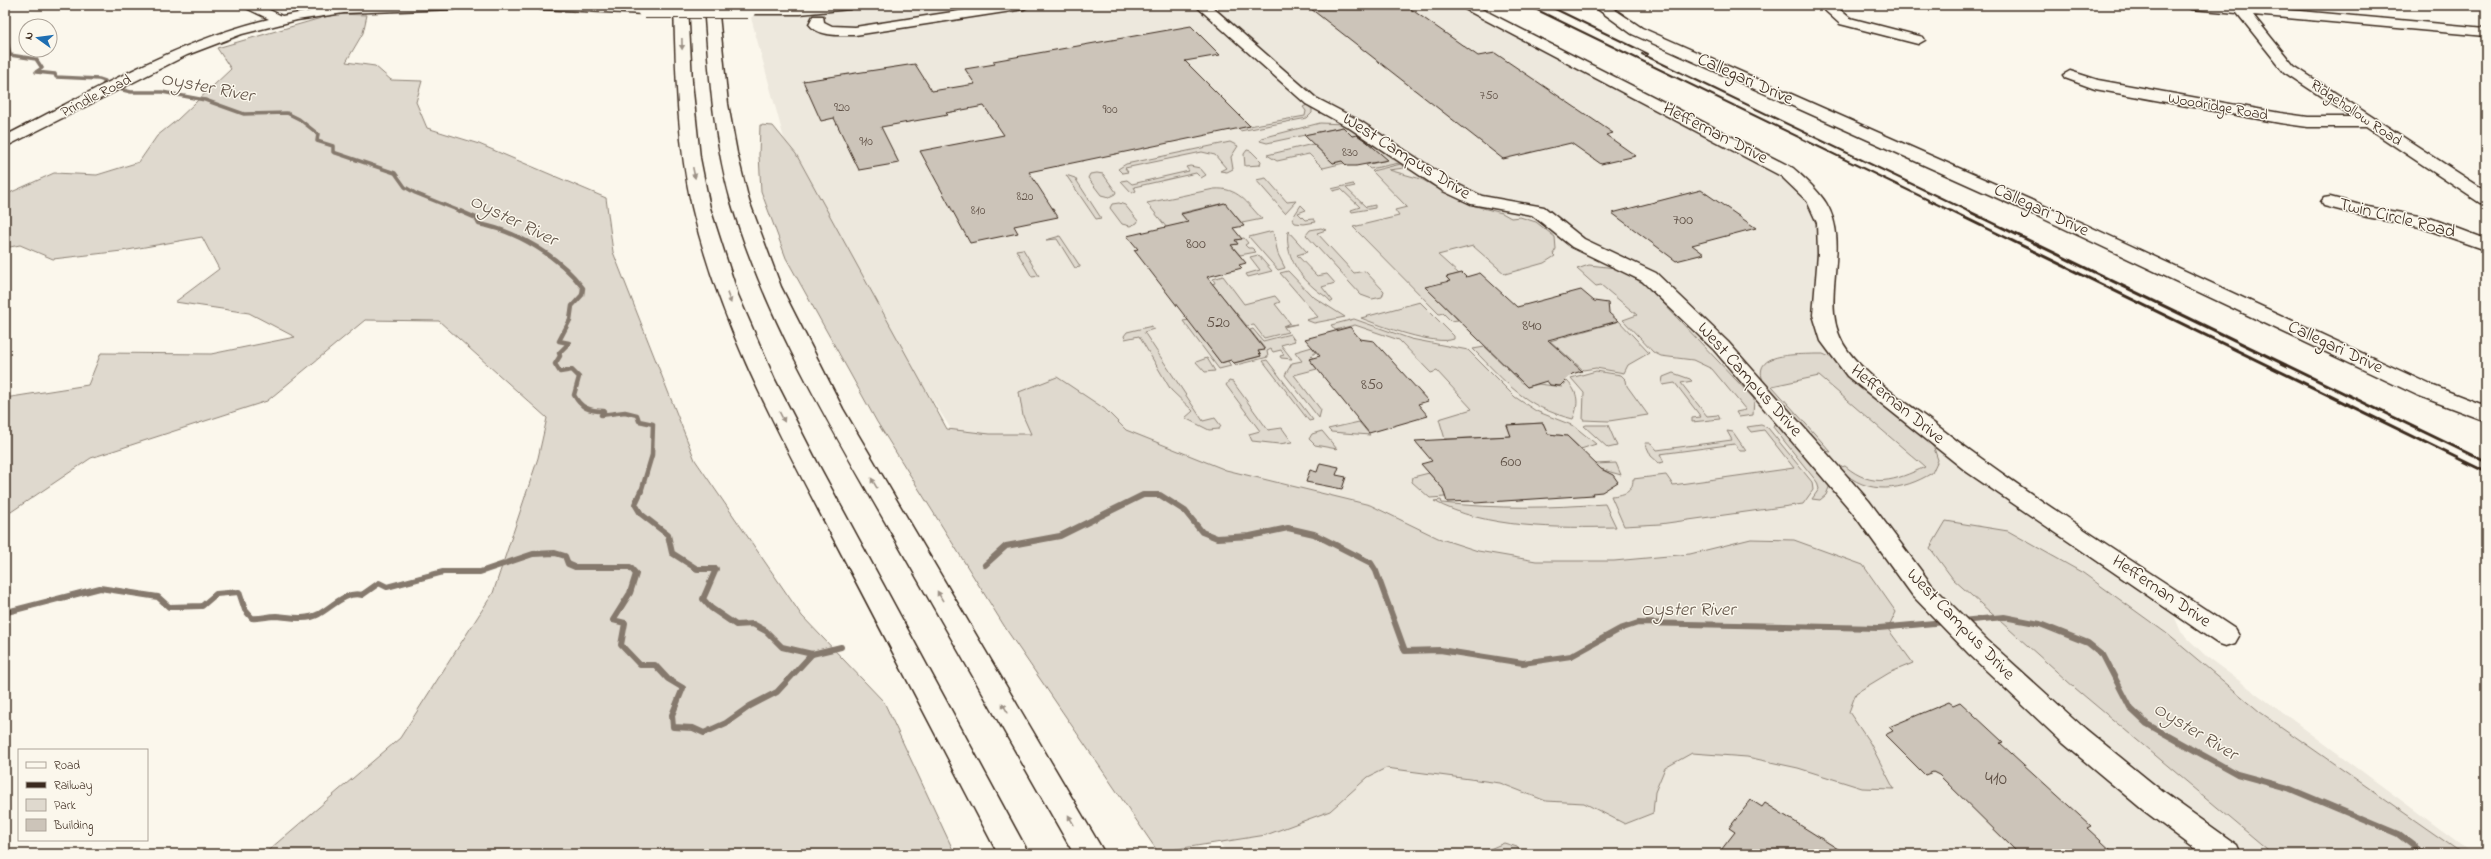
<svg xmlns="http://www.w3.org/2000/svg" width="2491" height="859" viewBox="0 0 2491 859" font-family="'Indie Flower',sans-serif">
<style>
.built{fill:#ede8dd}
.green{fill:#dfd9ce;stroke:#8d8276}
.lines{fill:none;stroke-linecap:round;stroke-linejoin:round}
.stream-far2{stroke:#85796d;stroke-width:3.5}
.stream-far1{stroke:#85796d;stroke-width:4.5}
.stream{stroke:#85796d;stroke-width:6}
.building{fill:#ccc4b9;stroke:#3b2a1e}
.minor-casing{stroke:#3b2a1e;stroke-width:3}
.highway-casing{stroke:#3b2a1e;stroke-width:3}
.minor{fill:#fbf7ec;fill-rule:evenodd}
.highway{fill:#fbf7ec;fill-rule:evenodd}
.rail-far1{stroke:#3b2a1e;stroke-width:2}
.rail{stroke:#3b2a1e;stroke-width:3}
.minor-bridge-casing{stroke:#3b2a1e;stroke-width:18;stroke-linecap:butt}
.minor-bridge{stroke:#fbf7ec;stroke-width:16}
.oneway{fill:#9b9085}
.labels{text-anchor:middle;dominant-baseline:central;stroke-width:3;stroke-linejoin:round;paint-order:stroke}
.far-number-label{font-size:13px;fill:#5f5045}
.far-street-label{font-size:15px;fill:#3b2a1e;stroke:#fbf7ec}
.number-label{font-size:16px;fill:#5f5045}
.street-label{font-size:18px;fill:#3b2a1e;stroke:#fbf7ec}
.water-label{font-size:19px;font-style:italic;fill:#605246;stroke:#fbf7ec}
.near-number-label{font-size:19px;fill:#5f5045}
</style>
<rect width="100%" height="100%" fill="#fbf7ec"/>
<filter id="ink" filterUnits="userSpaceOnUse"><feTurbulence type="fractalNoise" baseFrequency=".025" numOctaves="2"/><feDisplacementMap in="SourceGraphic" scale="8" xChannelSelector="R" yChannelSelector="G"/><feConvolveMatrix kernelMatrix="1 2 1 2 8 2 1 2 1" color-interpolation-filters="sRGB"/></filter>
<g filter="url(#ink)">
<polygon class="built" points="879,5 1456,5 1778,171 1798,189 1811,206 1818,224 1820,239 1813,308 1815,325 1821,339 1853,378 1957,466 2170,606 2181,632 2207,657 2474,854 1227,854 1049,582 798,190 750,14 793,14"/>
<g class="green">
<polygon points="335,14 367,15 363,33 346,62 375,66 391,80 422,81 416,102 427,128 479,144 606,198 613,252 695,460 802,616 884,702 955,854 264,854 400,738 493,593 538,458 547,418 439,321 365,320 267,401 91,458 5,516 5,398 88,385 101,353 211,354 295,337 249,313 175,302 219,269 202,237 122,251 53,259 20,245 5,248 5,195 54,173 97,175 139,162 157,136 177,120 231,69 217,48"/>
<polygon points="1307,105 1312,109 1312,113 1307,118 1240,131 1238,128 1305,116 1306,111 1303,107"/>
<polygon points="1320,123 1344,124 1404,162 1370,169 1366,165 1387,160 1360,135 1352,136 1343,127 1267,143 1260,141 1262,138"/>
<polygon points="760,125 773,126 796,154 947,429 990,434 1031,434 1023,416 1019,392 1057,377 1105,409 1126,430 1226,470 1370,505 1438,538 1478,551 1536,561 1614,561 1690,554 1751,539 1794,540 1863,565 1896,612 1888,629 1913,663 1889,673 1856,693 1849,712 1870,743 1894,789 1862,788 1798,768 1747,757 1692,753 1665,768 1655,792 1653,813 1625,824 1584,803 1546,801 1500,783 1386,768 1368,777 1330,811 1266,835 1158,852 1008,632 877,422 786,258 761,191 759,155"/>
<polygon points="1230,142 1238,146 1231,157 1233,169 1227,172 1220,171 1226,168 1215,155 1202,152 1125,168 1128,172 1122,173 1118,169 1126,164"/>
<polygon points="1313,144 1333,163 1342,161 1344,163 1323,168 1309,154 1277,161 1267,155"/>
<polygon points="1247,150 1251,151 1261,161 1260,165 1245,166 1244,154"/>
<polygon points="1401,164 1404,168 1389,170 1421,179 1450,195 1475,206 1502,213 1511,218 1520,217 1536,222 1555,237 1556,249 1553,254 1555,256 1544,263 1505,274 1473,246 1438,255 1459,274 1447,277 1450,281 1426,287 1458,320 1451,321 1443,313 1439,314 1353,227 1399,216 1395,210 1407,207 1372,171"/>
<polygon points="1190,166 1200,168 1206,175 1201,178 1196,173 1134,187 1136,191 1132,193 1121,181 1127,180 1132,184 1189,171 1186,167"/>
<polygon points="1097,173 1103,174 1116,192 1115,194 1109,197 1101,195 1088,178 1090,174"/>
<polygon points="1066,175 1075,178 1101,218 1096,219"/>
<polygon points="1266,178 1287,202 1296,201 1285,213 1256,180"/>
<polygon points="1353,184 1355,186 1346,188 1366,207 1375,205 1375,208 1352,212 1351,210 1360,207 1341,189 1333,191 1331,189"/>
<path d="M1214 189C1238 187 1247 203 1262 219L1242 223 1224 203 1181 213 1188 222 1167 228 1147 203Z"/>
<polygon points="1119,203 1125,205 1138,221 1137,223 1130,226 1122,224 1110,208 1112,204"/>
<polygon points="1301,205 1306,210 1298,213 1305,220 1314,219 1316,222 1304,224 1295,223 1292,219"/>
<polygon points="1321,228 1326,230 1317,233 1354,273 1365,271 1384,291 1382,297 1372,299 1361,295 1306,235 1310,230"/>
<polygon points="1273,231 1278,254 1285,268 1278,270 1249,237"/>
<path d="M1288 231 1307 252 1297 255 1317 276 1327 274 1335 283 1322 287 1333 301 1331 302C1327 296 1319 293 1314 288 1297 273 1285 254 1288 231Z"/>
<polygon points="1060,236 1080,266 1080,267 1075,268 1057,239 1046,240"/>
<polygon points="1244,238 1248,243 1245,245 1248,248 1252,248 1256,252 1240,255 1231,245 1237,244 1235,240"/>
<polygon points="1023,249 1039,276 1032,277 1016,250"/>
<polygon points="1258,255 1272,271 1248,277 1246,274 1260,270 1250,257"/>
<polygon points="1589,265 1616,268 1646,285 1754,399 1753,415 1739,417 1736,412 1746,410 1712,369 1693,360 1661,356 1653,352 1623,320 1637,315 1601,285 1596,286 1577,269"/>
<polygon points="1288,271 1312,296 1345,317 1314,323 1306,320 1318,317 1280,273"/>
<polygon points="1223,276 1244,304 1275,296 1280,302 1275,304 1290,323 1283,326 1297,324 1284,327 1288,332 1264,338 1254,325 1247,326 1212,284 1215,283 1213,279"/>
<path d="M1420 302 1454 336V339C1435 346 1381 326 1361 318Z"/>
<polygon points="1354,319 1411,339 1468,350 1515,397 1536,411 1574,426 1596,444 1581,449 1567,436 1548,434 1543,423 1507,425 1511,436 1445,439 1439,419 1472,409 1437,371 1431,373 1399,340 1355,325 1335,330 1331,325"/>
<polygon points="1189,320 1221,363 1228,361 1231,366 1219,369 1183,321"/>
<polygon points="1619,321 1649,353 1628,365 1624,373 1596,368 1583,370 1550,341"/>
<polygon points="1152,326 1154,329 1144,332 1203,421 1215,418 1221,426 1219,429 1209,430 1185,418 1193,411 1171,390 1139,336 1125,339 1124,336 1127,332"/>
<polygon points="1253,329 1263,341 1290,334 1295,341 1281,345 1292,359 1281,358 1280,356 1284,355 1281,350 1273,352 1271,349 1267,351 1268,357 1236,365 1234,363 1261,356 1258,351 1265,349 1250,330"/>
<polygon points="1312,347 1316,352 1311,356 1313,358 1309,359 1317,369 1294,375 1321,410 1319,418 1285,375 1292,363 1302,361 1295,352"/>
<path d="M1485 347 1527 387 1539 384 1562 387 1567 381C1579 393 1579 404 1573 419 1524 407 1507 383 1473 349Z"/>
<path d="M1815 354H1823L1834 359 1867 393 1930 443 1934 448 1938 460 1932 473C1903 491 1867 496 1841 470V467L1845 466C1873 489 1894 481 1925 467L1819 376 1772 386 1831 452 1824 451 1767 389C1745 352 1792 355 1815 354Z"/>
<polygon points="1207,358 1215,371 1205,372 1196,362"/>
<polygon points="1267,360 1313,420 1309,421 1263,361"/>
<polygon points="1596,371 1621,375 1626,380 1627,386 1648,415 1609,421 1583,420 1584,393 1571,378"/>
<polygon points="1673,373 1690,379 1692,381 1681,383 1707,416 1718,415 1720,419 1692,422 1692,418 1701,417 1675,383 1663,385 1662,383 1663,377"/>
<polygon points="1229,381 1233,382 1268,430 1282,428 1292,442 1279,444 1252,441 1249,434 1260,431 1226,385"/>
<polygon points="1359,422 1370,435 1331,432 1328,429"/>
<polygon points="1774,424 1777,424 1830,485 1826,495 1820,500 1812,499 1819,489 1817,482 1773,427"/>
<polygon points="1586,425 1608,425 1617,446 1608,448 1584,426"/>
<path d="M1761 425 1768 428 1812 482 1813 490 1803 504 1660 524 1624 526 1611 496C1623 495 1633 493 1633 479L1666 475 1673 485 1794 468 1764 430 1751 432 1747 427Z"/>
<polygon points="1322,431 1337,449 1315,445 1309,439 1312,434"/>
<polygon points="1727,431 1733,432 1746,451 1740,451 1735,444 1660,454 1664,462 1659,463 1651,456 1645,443 1651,443 1657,450 1732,440"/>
<polygon points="1616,463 1621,475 1600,469 1595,464"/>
<polygon points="1429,473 1442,488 1445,487 1445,497 1430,498 1412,482 1413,477"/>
<path d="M1441 500 1442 503C1500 509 1547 508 1605 504L1616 527C1559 528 1485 529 1434 501Z"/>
<polygon points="1946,521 2008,531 2083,573 2166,633 2260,712 2463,854 2273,854 2075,688 1953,579 1930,548"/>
<polygon points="1504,843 1517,847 1522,854 1478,854"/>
</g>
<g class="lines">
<polyline class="stream-far2" points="5,43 8,45 10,55 36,59 42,68 36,72 55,74 56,77 99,79 105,81 103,85 131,92 162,92 205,100 244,114 287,113 299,119 318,134 317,141 333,146 333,152 395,173 405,187 415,193 462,212"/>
<path class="stream-far1" d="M460 211 476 218 479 224C517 231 560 257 583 288L582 295 572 306 570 320 559 341 569 343 559 353 560 356 555 364 560 372 572 370 579 377 574 395C581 408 589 411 604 411L601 415 625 412 637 415 639 421 653 424 652 455 641 492"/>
<g class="stream">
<polyline points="641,491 635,504 641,514 668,535 672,553 697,569 716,569 703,599 711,608 736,625 753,624 766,631 782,647 812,654 841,647"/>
<polyline points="985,565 1006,546 1060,536 1143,495 1160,495 1185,511 1202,532 1217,538 1250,536 1288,528 1314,534 1371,563 1376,571 1405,651 1440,650 1523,663 1571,656 1620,629 1638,623 1879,628 1945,622"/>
<path d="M7 612 100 588 158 597 169 607 202 606 216 594 239 592 245 610 252 618C260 619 268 616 276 616 289 617 306 621 319 614 333 606 346 591 362 595L379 583 387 587 443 572H480L533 554 555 553 565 556 568 564 575 567H630L636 574 630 593 613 620 625 623 621 645 640 665H655L668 679 683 688 672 715 673 727 693 728 704 733 726 723 750 706 777 692 812 654"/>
<polyline points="1961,621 2004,617 2040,624 2088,643 2103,655 2131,709 2147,724 2237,774 2288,788 2398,834 2424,854"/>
</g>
</g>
<g class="building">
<polygon points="1306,5 1405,5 1478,56 1495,53 1613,133 1606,135 1636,156 1601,164 1571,143 1503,159"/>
<polygon points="1191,26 1220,55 1185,61 1250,126 1029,172 1058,217 1014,226 1018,233 970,243 920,151 1004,135 984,106 946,113 948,115 881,127 899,163 859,170 834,118 821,121 803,81 915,64 932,91 975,84 965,69 995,64 993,61"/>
<polygon points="1343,127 1352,136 1357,135 1367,142 1388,160 1356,166 1347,166 1342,161 1333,163 1304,135"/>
<polygon points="1701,190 1756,228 1692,245 1704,254 1676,261 1612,213"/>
<polygon points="1225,203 1244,226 1233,228 1242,239 1235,240 1238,244 1231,245 1246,263 1239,265 1242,268 1207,277 1265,350 1258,351 1261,356 1234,363 1231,360 1221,363 1134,250 1138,249 1127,236 1188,222 1181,214"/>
<polygon points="1462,273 1466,277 1480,273 1517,307 1581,290 1594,301 1608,303 1609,313 1618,321 1548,340 1582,371 1572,374 1560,386 1550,385 1547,381 1527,387 1425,287 1450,281 1446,277"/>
<polygon points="1350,327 1360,339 1374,341 1428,401 1418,404 1428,416 1369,433 1309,359 1320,356 1305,339"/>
<polygon points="1543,423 1548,434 1567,436 1601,469 1613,475 1618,482 1602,492 1592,493 1593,495 1475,503 1474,501 1447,502 1443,489 1421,464 1432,461 1415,441 1511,436 1507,425"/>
<polygon points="1320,463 1339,467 1336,475 1346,477 1342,489 1306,482 1310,470 1317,472"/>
<polygon points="1949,702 1953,705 1960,702 2003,742 2000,743 2091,826 2087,828 2115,854 2019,854 1939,775 1933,772 1925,775 1885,735 1893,731 1889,727"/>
<polygon points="1751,800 1762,807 1765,803 1846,854 1718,854 1735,832 1729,828"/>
</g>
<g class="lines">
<defs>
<g id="minor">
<path d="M240 5H259L282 16 344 5H462L455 9 344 13 297 20 242 34 187 55 5 147V136C91 92 175 42 269 19Z"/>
<path d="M533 5C549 5 646 2 652 10L645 14 540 9Z"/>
<polygon points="857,5 850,9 800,14 748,14 741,10 748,6"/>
<path d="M998 5H1031L1024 9 855 35C841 35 818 37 809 24L813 16H823L824 22 832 26 855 27Z"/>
<polygon points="1195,5 1210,5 1316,98 1360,121 1455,183 1482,196 1544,207 1584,239 1656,273 1728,342 1869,501 1931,584 1987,640 2083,727 2163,792 2237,845 2241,854 2202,854 2143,810 2063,743 1969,654 1913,596 1853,513 1714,350 1642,281 1572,247 1532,215 1471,204 1443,191 1348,127 1306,104"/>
<path d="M1457 5H1474L1793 168C1805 179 1817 189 1826 203 1854 249 1814 305 1848 351 1869 379 1903 400 1931 421 2028 496 2133 561 2235 629L2239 636 2235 643 2226 646 2217 643 1967 472 1847 376 1821 341 1813 315 1818 254 1817 223 1807 201 1781 176Z"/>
<polygon points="1592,5 1608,5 1642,28 2056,211 2431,385 2486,406 2486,421 2417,395 2044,219 1632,34"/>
<polygon points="1819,5 1834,5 1850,18 1923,37 1925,40 1918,44 1840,24"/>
<polygon points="2185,5 2236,5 2486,28 2486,36 2253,15 2294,66 2486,191 2486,204 2480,203 2366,127 2308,127 2280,123 2095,89 2065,78 2063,75 2070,71 2098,80 2280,113 2308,117 2352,117 2284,72 2237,13 2192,9"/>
<polygon points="2330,197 2368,207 2430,218 2486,239 2486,250 2420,227 2367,217 2324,206 2321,202 2324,198"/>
</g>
<g id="highway">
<path d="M674 5H688L692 82 700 158 710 208 738 295 775 380 817 462 1029 854H998C942 747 887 641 831 534 777 430 719 323 692 207 677 141 676 73 674 5Z"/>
<path d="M704 5H718L728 104 737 153 749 201 781 287 843 409 1105 854H1074C1012 745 950 636 888 527 828 422 765 317 731 201 713 137 709 70 704 5Z"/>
</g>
</defs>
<use href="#minor" class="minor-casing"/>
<use href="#highway" class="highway-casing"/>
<use href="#minor" class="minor"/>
<use href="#highway" class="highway"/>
<g class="rail-far1">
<polyline points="1527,5 1953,212"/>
<polyline points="1547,5 1648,54"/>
<polyline points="1642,54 1970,212"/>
</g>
<g class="rail">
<polyline points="1951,211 2486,472"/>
<polyline points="1968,211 2486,462"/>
</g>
<defs>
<polyline id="minor-bridge" points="645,10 748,10"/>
</defs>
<use href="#minor-bridge" class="minor-bridge-casing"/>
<use href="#minor-bridge" class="minor-bridge"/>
</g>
<defs><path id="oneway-solid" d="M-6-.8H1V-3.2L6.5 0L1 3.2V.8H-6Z"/></defs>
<g class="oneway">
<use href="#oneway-solid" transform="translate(682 44) rotate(89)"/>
<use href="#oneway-solid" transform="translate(694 173) rotate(78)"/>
<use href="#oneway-solid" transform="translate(729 298) rotate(69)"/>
<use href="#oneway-solid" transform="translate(782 417) rotate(63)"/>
<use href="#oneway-solid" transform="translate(874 483) rotate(-120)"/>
<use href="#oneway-solid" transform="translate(940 596) rotate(-120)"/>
<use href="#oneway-solid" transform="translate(1005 708) rotate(-120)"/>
<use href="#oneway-solid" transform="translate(1071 820) rotate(-120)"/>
</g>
</g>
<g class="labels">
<g class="far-number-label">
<text x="1489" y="95">750</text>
<text x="842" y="107">920</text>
<text x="1110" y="109">900</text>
<text x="866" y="141">910</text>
<text x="1350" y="152">830</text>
<text x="1025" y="196">820</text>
<text x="978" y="210">810</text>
</g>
<g class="far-street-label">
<text transform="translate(96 96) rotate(-27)">Prindle Road</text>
<text transform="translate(2218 107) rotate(10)">Woodridge Road</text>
<text transform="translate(2356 113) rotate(34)">Ridgehollow Road</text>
</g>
<g class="number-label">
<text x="1683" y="220">700</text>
<text x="1196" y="244">800</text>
<text x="1218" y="323">520</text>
<text x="1532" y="326">840</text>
<text x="1372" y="385">850</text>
<text x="1511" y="462">600</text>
</g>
<g class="street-label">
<text transform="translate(1745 80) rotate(24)">Callegari Drive</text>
<text transform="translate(1715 134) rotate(27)">Heffernan Drive</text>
<text transform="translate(1406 157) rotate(32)">West Campus Drive</text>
<text transform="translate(2041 211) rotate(25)">Callegari Drive</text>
<text transform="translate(2397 219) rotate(14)">Twin Circle Road</text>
<text transform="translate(2335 348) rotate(25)">Callegari Drive</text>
<text transform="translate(1749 380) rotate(48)">West Campus Drive</text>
<text transform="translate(1897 405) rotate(39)">Heffernan Drive</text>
<text transform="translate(2161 592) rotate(34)">Heffernan Drive</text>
<text transform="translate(1960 625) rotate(46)">West Campus Drive</text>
</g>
<g class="water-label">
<text transform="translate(207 88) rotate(11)">Oyster River</text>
<text transform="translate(513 221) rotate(26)">Oyster River</text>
<text x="1688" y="610">Oyster River</text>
<text transform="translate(2195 732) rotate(31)">Oyster River</text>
</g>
<g class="near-number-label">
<text x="1996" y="779">410</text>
</g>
</g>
<rect width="2491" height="859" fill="none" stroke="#fbf7ec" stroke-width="20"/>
<rect x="10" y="10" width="2471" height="839" fill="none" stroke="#3b2a1e" stroke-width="1.5" filter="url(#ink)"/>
<rect x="18" y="749" width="130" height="92" fill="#fbf7ec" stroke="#aea59a"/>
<rect x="26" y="762" width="20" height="6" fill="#fbf7ec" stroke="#aea59a"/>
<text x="54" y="769" font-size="12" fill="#3b2a1e">Road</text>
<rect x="26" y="782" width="20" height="6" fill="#3b2a1e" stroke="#aea59a"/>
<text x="54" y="789" font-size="12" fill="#3b2a1e">Railway</text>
<rect x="26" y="799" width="20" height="12" fill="#dfd9ce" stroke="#aea59a"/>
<text x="54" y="809" font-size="12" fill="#3b2a1e">Park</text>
<rect x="26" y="819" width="20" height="12" fill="#ccc4b9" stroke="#aea59a"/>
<text x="54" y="829" font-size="12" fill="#3b2a1e">Building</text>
<g transform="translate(38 38) rotate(284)"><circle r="19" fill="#fbf7ec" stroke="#aea59a"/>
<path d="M0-3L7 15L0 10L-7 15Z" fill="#1f6fb2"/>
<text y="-6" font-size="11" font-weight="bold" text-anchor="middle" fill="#3b2a1e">N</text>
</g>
</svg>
